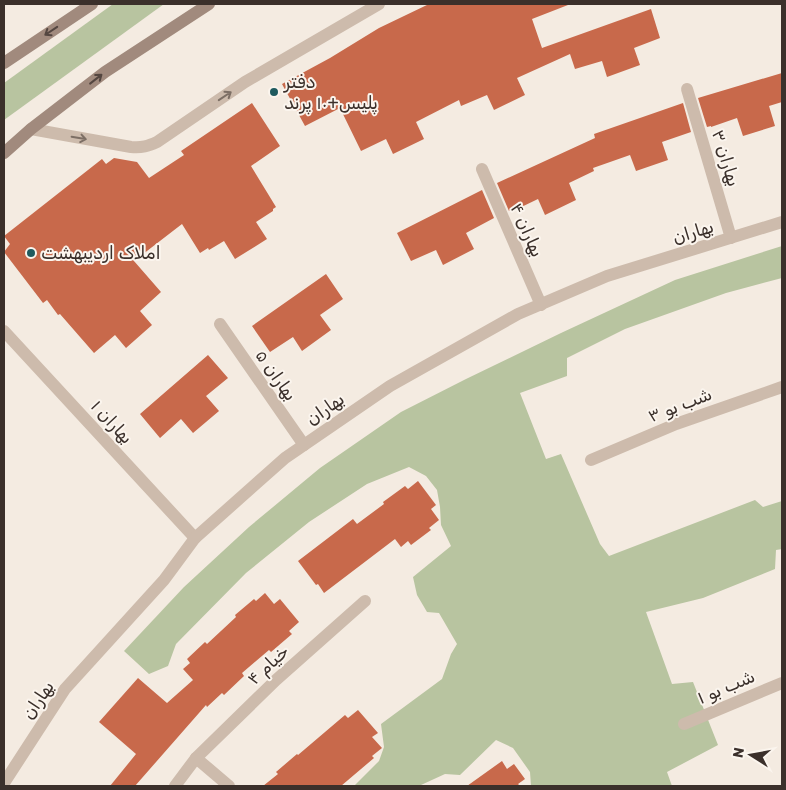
<svg xmlns="http://www.w3.org/2000/svg" width="786" height="790" viewBox="0 0 786 790" font-family="Rubik,'Noto Sans Arabic',sans-serif">
<style>
.green{fill:#b8c4a0}
.building{fill:#c8694b}
.lines{fill:none;stroke-linecap:round;stroke-linejoin:round}
.street{stroke:#cdbbac;stroke-width:12}
.secondary{stroke:#a18a7d;stroke-width:12}
.oneway{stroke:#544640}
.oneway2{stroke:#7d6f65}
.poi-dot{fill:#1f5a5e;stroke:#fbf5ee;stroke-width:2}
.labels{text-anchor:middle;dominant-baseline:central;stroke-width:4;stroke-linejoin:round;paint-order:stroke}
.poi-label{font-size:18px;fill:#3b302b;stroke:#fbf5ee;text-anchor:start}
.street-label{font-size:18px;fill:#3b302b;stroke:#fbf5ee}
</style>
<rect width="100%" height="100%" fill="#f4ebe1"/>
<g class="green">
<polygon points="113,4 164,4 4,120 4,83"/>
<polygon points="782,246 782,278 726,293 625,329 567,358 567,376 520,393 546,459 561,454 600,544 609,556 755,500 763,507 782,501 782,549 776,550 775,569 703,598 646,612 672,684 693,682 718,745 667,772 672,786 531,786 530,772 513,748 496,740 460,775 445,774 421,785 419,786 354,786 379,761 384,747 381,724 442,679 451,654 457,644 439,613 427,612 417,595 413,577 451,546 441,525 440,507 437,490 426,476 409,467 367,484 309,522 246,573 176,644 168,666 149,674 124,651 184,587 249,527 320,468 401,412 466,379 561,333 675,280"/>
</g>
<g class="building">
<polygon points="429,4 568,4 568,5 532,19 542,48 651,9 660,38 634,48 640,65 607,77 602,61 575,69 570,54 517,78 525,95 494,110 487,95 461,106 459,100 416,122 424,139 393,154 386,139 361,151 340,108 305,126 282,84 330,58 379,28"/>
<polygon points="782,73 782,102 769,106 775,126 743,136 737,118 711,127 711,126 707,127 698,98"/>
<polygon points="252,103 280,146 251,166 276,207 273,209 273,211 256,222 267,239 235,259 224,241 209,250 208,248 200,253 182,224 134,261 161,292 140,311 152,325 126,348 115,335 94,353 60,314 58,315 47,300 43,303 4,252 10,244 4,236 102,159 106,164 114,158 137,162 149,178 184,155 181,151"/>
<polygon points="683,103 691,132 662,142 668,160 636,171 630,155 593,168 594,171 569,183 576,200 545,215 538,199 513,211 512,209 509,211 497,183 595,138 594,134"/>
<polygon points="482,190 494,218 466,233 474,249 443,265 436,250 411,261 397,233"/>
<polygon points="326,274 343,299 320,315 331,330 302,351 293,337 270,352 252,326"/>
<polygon points="208,355 228,378 206,396 219,411 193,433 181,419 160,438 140,414"/>
<polygon points="418,481 436,505 431,509 439,520 429,528 431,530 411,545 408,541 401,547 395,539 324,593 318,584 316,585 298,561 353,519 357,524 384,504 383,502 405,486 408,489"/>
<polygon points="265,593 274,604 280,599 299,622 289,631 292,634 271,652 269,650 242,673 244,676 224,695 222,693 207,707 206,705 135,786 110,786 136,754 99,722 138,678 167,703 193,680 183,669 190,663 187,659 205,642 207,644 236,617 235,615 254,599 256,601"/>
<polygon points="358,710 378,733 372,737 382,748 372,756 374,758 341,786 263,786 278,774 276,772 297,754 298,755 345,715 348,718"/>
<polygon points="502,761 507,769 514,764 525,779 518,784 520,786 467,786"/>
</g>
<g class="lines">
<g class="street">
<polyline points="687,89 731,238"/>
<path d="M31 129 131 147C142 148 148 146 157 142L245 82 379 4"/>
<polyline points="482,169 541,305"/>
<polyline points="220,324 304,445"/>
<polyline points="4,331 195,538"/>
<polyline points="591,460 676,424 782,387"/>
<polyline points="684,724 782,683"/>
<polyline points="196,758 229,786"/>
<polyline points="4,783 65,689 164,580 195,538 285,458 390,386 518,314 607,276 782,222"/>
<polyline points="175,786 196,758 276,680 365,601"/>
</g>
<g class="secondary">
<polyline points="4,63 92,4"/>
<polyline points="4,153 31,129 105,72 209,4"/>
</g>
</g>
<defs><path id="oneway-shaft" d="M-6 0H5M1.5-3L5.5 0L1.5 3" fill="none" stroke-width="1.6" stroke-linecap="round" stroke-linejoin="round" transform="scale(1.25)"/></defs>
<g class="oneway">
<use href="#oneway-shaft" transform="translate(51 31) rotate(146)"/>
<use href="#oneway-shaft" transform="translate(96 79) rotate(-38)"/>
</g>
<g class="oneway2">
<use href="#oneway-shaft" transform="translate(225 96) rotate(-34)"/>
<use href="#oneway-shaft" transform="translate(79 138) rotate(10)"/>
</g>
<g class="poi-dot">
<circle cx="274" cy="92" r="5"/>
<circle cx="31" cy="253" r="5"/>
</g>
<g class="labels">
<g class="poi-label">
<text x="284" y="82">دفتر<tspan x="284" dy="21">پلیس+۱۰ پرند</tspan></text>
<text x="41" y="253">املاک اردیبهشت</text>
</g>
<g class="street-label">
<text transform="translate(726 158) rotate(73)">بهاران ۳</text>
<text transform="translate(527 230) rotate(66)">بهاران ۴</text>
<text transform="translate(693 232) rotate(-17)">بهاران</text>
<text transform="translate(276 375) rotate(55)">بهاران ۵</text>
<text transform="translate(680 405) rotate(-21)">شب بو ۳</text>
<text transform="translate(325 409) rotate(-35)">بهاران</text>
<text transform="translate(112 422) rotate(47)">بهاران ۱</text>
<text transform="translate(268 665) rotate(-43)">خیام ۴</text>
<text transform="translate(726 687) rotate(-23)">شب بو ۱</text>
<text transform="translate(38 700) rotate(-56)">بهاران</text>
</g>
</g>
<rect width="786" height="790" fill="none" stroke="#3b302b" stroke-width="10"/>
<g transform="translate(751 755) rotate(281)" stroke="#fbf5ee" stroke-width="4" paint-order="stroke">
<path d="M0-4L9 19L0 12L-9 19Z" fill="#3b302b"/>
<text y="-8" font-size="14" font-weight="bold" text-anchor="middle" fill="#3b302b">N</text>
</g>
</svg>
